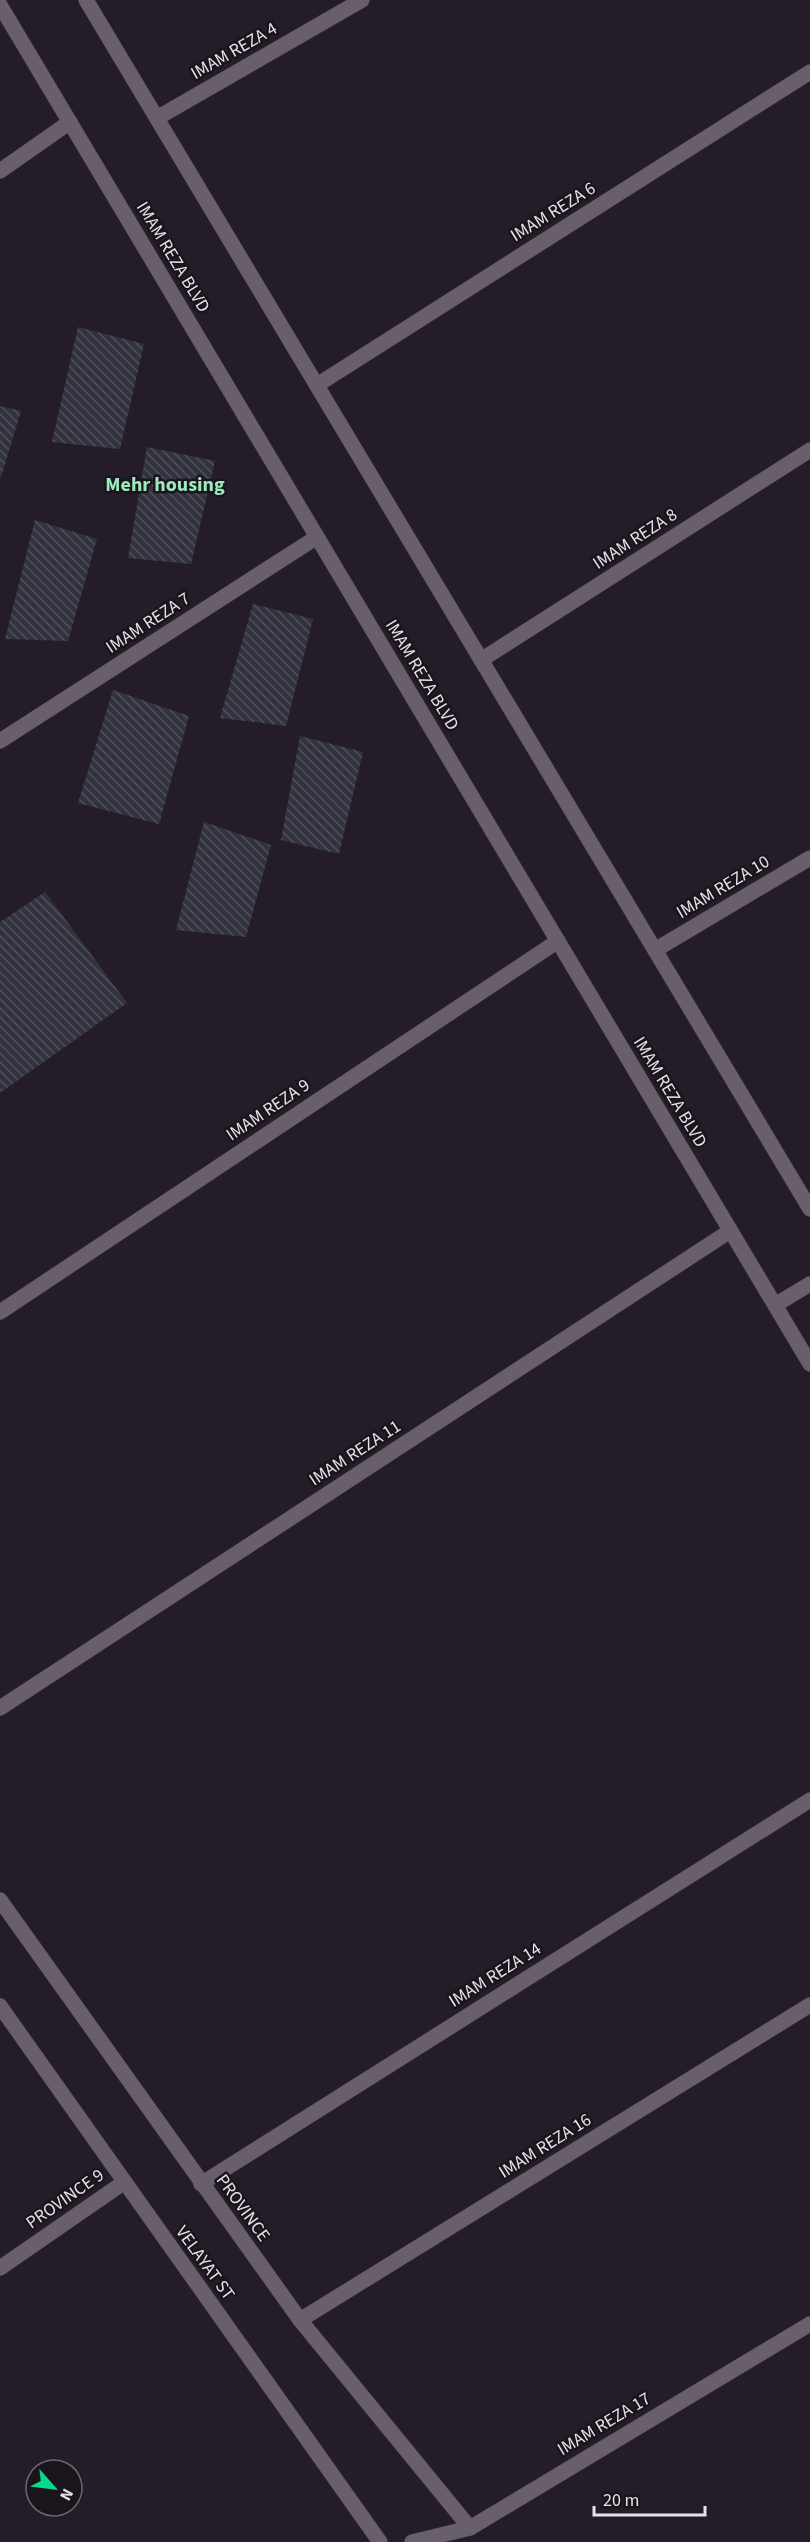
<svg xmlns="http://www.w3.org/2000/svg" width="810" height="2542" viewBox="0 0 810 2542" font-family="'Source Sans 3',sans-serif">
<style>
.building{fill:url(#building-back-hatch)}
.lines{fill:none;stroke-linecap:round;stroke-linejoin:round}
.street-casing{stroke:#3e3840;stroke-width:16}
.secondary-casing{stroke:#3e3840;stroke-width:16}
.street{stroke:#685f6b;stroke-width:15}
.secondary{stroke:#685f6b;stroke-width:15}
.labels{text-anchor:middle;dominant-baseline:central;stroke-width:5;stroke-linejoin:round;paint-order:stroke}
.street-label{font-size:18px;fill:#e7e2e8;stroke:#1b141d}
.neighbourhood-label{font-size:20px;font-weight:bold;fill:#9beabd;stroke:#1b141d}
</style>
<defs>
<pattern id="building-back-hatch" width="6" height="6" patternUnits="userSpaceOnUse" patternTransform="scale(1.5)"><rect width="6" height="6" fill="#32333f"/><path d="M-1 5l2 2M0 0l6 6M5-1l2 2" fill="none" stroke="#50505b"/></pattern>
</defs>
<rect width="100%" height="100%" fill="#241d27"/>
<g class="building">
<polygon points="78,327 144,344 120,449 52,442"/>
<polygon points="0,406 21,411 1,477 0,477"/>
<polygon points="147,447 215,461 191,564 128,558"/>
<polygon points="35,520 97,539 68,641 5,639"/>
<polygon points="253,604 313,619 286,726 220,718"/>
<polygon points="113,690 189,716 159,824 78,803"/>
<polygon points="300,736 363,752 339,854 281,840"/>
<polygon points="204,822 271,845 246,937 176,930"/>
<polygon points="45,892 127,1003 0,1093 0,922"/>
</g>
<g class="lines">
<defs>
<g id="street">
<polyline points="157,118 362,0"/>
<polyline points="0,171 70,122"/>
<polyline points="317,385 810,72"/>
<polyline points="481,660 810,450"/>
<polyline points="0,741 317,537"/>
<polyline points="655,950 810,858"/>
<polyline points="0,1312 558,941"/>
<polyline points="0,1708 730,1231"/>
<polyline points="201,2184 810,1800"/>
<polyline points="0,2268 123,2183"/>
<polyline points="300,2320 810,2005"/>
</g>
<g id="secondary">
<polyline points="86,0 810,1209"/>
<polyline points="0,5 810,1364"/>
<polyline points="775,1305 810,1284"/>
<polyline points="0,1900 300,2320 470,2528"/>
<polyline points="0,2006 380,2542"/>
<polyline points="412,2542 470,2528 810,2324"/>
</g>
</defs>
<use href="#street" class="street-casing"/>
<use href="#secondary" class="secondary-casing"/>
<use href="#street" class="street"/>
<use href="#secondary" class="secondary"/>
</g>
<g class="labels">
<g class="street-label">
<text transform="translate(234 51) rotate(-30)">IMAM REZA 4</text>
<text transform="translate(553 212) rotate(-32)">IMAM REZA 6</text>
<text transform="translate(173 257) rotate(59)">IMAM REZA BLVD</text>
<text transform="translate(635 539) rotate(-33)">IMAM REZA 8</text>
<text transform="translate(148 623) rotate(-33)">IMAM REZA 7</text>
<text transform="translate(422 675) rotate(59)">IMAM REZA BLVD</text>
<text transform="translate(723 887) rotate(-31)">IMAM REZA 10</text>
<text transform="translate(670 1092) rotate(59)">IMAM REZA BLVD</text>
<text transform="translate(268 1110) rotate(-34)">IMAM REZA 9</text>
<text transform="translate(355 1453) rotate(-33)">IMAM REZA 11</text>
<text transform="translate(495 1975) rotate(-32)">IMAM REZA 14</text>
<text transform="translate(545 2146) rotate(-32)">IMAM REZA 16</text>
<text transform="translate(65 2199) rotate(-35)">PROVINCE 9</text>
<text transform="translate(243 2208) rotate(54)">PROVINCE</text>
<text transform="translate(205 2263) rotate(54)">VELAYAT ST</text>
<text transform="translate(604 2424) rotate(-31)">IMAM REZA 17</text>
</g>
<g class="neighbourhood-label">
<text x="165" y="485">Mehr housing</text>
</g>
</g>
<g transform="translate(54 2488) rotate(118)"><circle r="28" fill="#1b141d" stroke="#6d666e" stroke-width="1.5"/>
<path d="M0-4.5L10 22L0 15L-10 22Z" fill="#07d98b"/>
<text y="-9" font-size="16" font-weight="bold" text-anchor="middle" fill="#e7e2e8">N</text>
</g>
<path d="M594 2506v9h111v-9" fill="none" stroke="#e7e2e8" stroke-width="3"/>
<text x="603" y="2506" font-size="18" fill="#e7e2e8" stroke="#1b141d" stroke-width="4.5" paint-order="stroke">20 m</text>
</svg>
